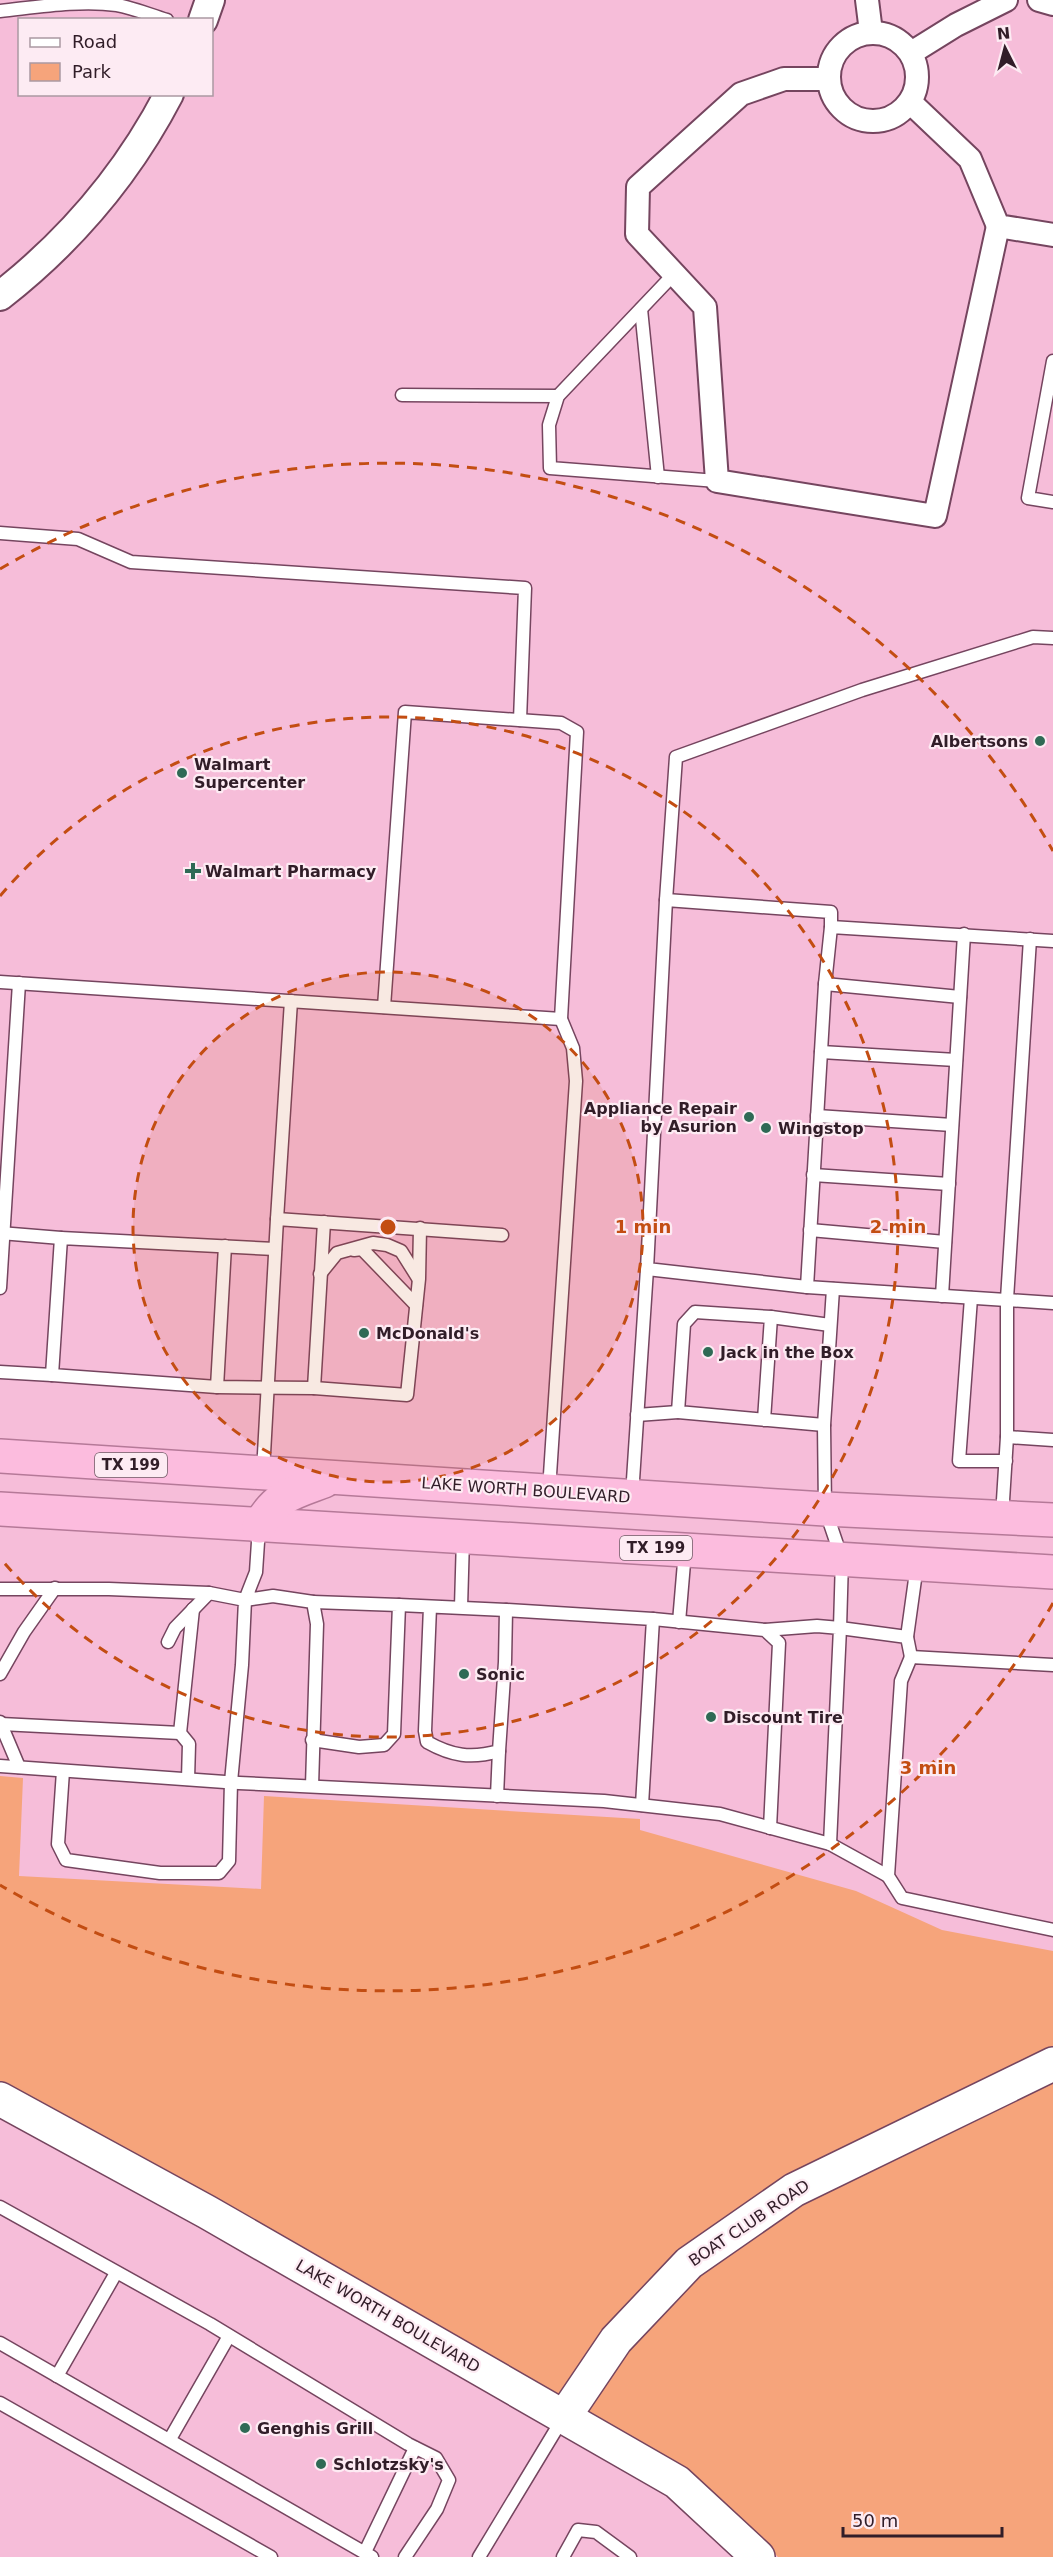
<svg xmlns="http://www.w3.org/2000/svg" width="1053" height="2557" viewBox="0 0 1053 2557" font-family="'DejaVu Sans',sans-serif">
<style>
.green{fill:#f6a47b}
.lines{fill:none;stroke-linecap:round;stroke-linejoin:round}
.service-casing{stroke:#75455f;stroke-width:15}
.minor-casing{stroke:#75455f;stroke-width:26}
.tertiary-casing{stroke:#75455f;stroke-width:32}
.secondary-casing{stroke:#75455f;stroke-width:36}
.trunk-casing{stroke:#b57998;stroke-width:36}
.service{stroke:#fff;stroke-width:12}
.minor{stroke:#fff;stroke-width:22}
.tertiary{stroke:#fff;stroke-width:28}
.secondary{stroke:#fff;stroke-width:33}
.trunk{stroke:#fcbcde;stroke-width:33}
.ring{fill:none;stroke:#c34d12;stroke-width:3;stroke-dasharray:10 8}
.poi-dot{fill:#2f6a55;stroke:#fdebf3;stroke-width:2}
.labels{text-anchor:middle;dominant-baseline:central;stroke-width:4.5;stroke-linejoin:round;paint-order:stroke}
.shield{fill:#fdebf3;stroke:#6e5b65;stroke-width:1.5}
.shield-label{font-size:15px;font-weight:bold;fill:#311d28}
.poi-label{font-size:16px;font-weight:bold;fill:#311d28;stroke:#fdebf3;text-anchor:start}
.street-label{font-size:16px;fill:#311d28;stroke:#fdebf3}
.centre{fill:#c34d12;stroke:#fdebf3;stroke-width:3}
.ring-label{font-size:18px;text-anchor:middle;font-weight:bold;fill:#c34d12;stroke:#fdebf3;stroke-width:4.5;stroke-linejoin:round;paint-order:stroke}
</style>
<rect width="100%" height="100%" fill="#f6bdd9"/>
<polygon class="green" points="0,1776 23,1778 19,1876 261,1889 264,1796 640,1819 640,1830 856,1891 942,1930 1053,1951 1053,2557 778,2557 698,2478 0,2106"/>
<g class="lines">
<defs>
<g id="service">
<path d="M0 11C38 7 79 0 117 5 134 8 150 15 167 20"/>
<polyline points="674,274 558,396 549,425 550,468 717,481"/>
<polyline points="641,309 658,477"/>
<polyline points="1053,361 1028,498 1053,502"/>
<polyline points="402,395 558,396"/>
<polyline points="0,533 78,539 131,562 525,588 520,720"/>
<polyline points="666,900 676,757 862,690 1033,637 1053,638"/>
<polyline points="1053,941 831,927 825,984 807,1287 1053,1303"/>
<polyline points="0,982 561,1019"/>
<polyline points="825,984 960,997"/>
<polyline points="384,1007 405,712 561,723 577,732 561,1019 573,1048 576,1081 549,1490"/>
<polyline points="821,1052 956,1060"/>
<polyline points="817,1116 952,1125"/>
<polyline points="813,1175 949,1184"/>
<polyline points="277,1219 291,1001"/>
<polyline points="810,1230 945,1242"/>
<polyline points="0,1233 61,1238"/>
<polyline points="275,1249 61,1238 52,1375 217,1387 314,1388 407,1395 419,1279 420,1228"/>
<polyline points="354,1250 362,1249 416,1305"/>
<polyline points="320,1274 337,1253 373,1243 387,1245 401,1251 418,1278"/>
<polyline points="807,1287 647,1269 666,900 831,912 831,927"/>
<polyline points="0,1288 19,983"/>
<polyline points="833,1289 824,1425 825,1509 842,1559 840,1628 907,1637 911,1657"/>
<polyline points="942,1296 964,934"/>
<polyline points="971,1298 959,1461 1006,1461"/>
<polyline points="771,1317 830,1325"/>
<polyline points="0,1372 52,1375"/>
<polyline points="217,1387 225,1246"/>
<polyline points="314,1388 324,1222"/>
<polyline points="637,1415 678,1412"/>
<polyline points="764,1420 771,1317 695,1312 684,1324 678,1412 824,1425"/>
<polyline points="1007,1437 1053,1440"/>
<polyline points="263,1472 277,1219 502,1235"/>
<polyline points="632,1495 647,1269"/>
<polyline points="1002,1516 1007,1437 1007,1299 1030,939"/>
<polyline points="259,1527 256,1572 245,1600 273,1596 313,1602 317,1624 312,1786"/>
<polyline points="0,1589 109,1589 209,1593 245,1600 242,1665 231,1782 229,1861 219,1873 160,1873 66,1860 58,1844 63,1771"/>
<path d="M399 1605 506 1610 505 1662 499 1751C471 1759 452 1756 427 1742L425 1731 430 1607"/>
<polyline points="461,1607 463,1538"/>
<polyline points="506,1610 653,1619 642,1805"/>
<polyline points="653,1619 765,1630 779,1643 770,1828"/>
<polyline points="679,1622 685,1551"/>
<polyline points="765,1630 817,1626 840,1628 830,1844"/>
<polyline points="907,1637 917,1565"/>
<polyline points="168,1642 175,1628 209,1593"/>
<polyline points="1053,1665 911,1657 901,1681 888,1876 902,1898 1053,1930"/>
<polyline points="0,1674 24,1632 55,1588"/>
<polyline points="0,1722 19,1767"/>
<polyline points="1,1724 180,1733"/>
<polyline points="312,1740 359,1747 384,1745 394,1734 399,1605 313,1602"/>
<polyline points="0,1766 239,1783 604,1801 720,1814 830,1844 888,1876"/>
<polyline points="188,1779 189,1744 180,1733 193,1609"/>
<polyline points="497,1796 499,1751"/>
<polyline points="0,2207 210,2324 408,2444 436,2458 449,2480 437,2509 405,2557"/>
<polyline points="0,2343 372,2557"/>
<polyline points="57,2376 116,2273"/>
<polyline points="0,2403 271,2557"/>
<polyline points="170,2439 229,2336"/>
<polyline points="365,2552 415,2448"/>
<polyline points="479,2557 563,2418"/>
<polyline points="563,2557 578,2530 596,2532 630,2557"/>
</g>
<g id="minor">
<polyline points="867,0 871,32"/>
<polyline points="1039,0 1053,4"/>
<circle cx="873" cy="77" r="44"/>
<polyline points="911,53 956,25 1006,0"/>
<polyline points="829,79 784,79 741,94 638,187 637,234 705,307 717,481 935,516 998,226"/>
<polyline points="910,102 970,159 998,226 1053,235"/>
</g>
<g id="tertiary">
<polyline points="203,20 210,0"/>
<path d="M0 296C69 242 128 173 169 94"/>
</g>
<g id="secondary">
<polyline points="0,2099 207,2212 677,2482 758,2557"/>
<polyline points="564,2417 616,2340 689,2263 794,2190 1053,2064"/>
</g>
<g id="trunk">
<polyline points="0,1456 825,1509 1053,1520"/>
<polyline points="0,1509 1053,1572"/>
<path d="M259 1526C277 1495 292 1493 324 1481"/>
</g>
</defs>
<use href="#service" class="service-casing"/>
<use href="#minor" class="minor-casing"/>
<use href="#tertiary" class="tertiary-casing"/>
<use href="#secondary" class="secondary-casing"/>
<use href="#trunk" class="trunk-casing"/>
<use href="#service" class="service"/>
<use href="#minor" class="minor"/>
<use href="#tertiary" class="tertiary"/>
<use href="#secondary" class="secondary"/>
<use href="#trunk" class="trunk"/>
</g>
<circle cx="388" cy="1227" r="255" fill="#c34d12" fill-opacity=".12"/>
<g class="ring">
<circle cx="388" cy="1227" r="255"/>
<path d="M0 896A510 510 0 1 1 0 1558"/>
<path d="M1053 1603A764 764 0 0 1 0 1885M0 569A764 764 0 0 1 1053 851"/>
</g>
<g class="poi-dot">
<circle cx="1040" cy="741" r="6"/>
<circle cx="182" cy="773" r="6"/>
<path d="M190 862h6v6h6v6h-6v6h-6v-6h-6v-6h6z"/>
<circle cx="749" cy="1117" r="6"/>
<circle cx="766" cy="1128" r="6"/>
<circle cx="364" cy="1333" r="6"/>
<circle cx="708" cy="1352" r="6"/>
<circle cx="464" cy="1674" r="6"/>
<circle cx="711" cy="1717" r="6"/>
<circle cx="245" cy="2428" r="6"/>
<circle cx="321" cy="2464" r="6"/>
</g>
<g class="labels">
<g class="shield">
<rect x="95" y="1453" width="72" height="24" rx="4.5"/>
<rect x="620" y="1536" width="72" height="24" rx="4.5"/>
</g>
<g class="shield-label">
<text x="131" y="1465">TX 199</text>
<text x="656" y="1548">TX 199</text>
</g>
<g class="poi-label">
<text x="1028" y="741" text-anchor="end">Albertsons</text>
<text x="194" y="764">Walmart<tspan x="194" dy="18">Supercenter</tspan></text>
<text x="205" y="871">Walmart Pharmacy</text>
<text x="737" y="1108" text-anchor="end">Appliance Repair<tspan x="737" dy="18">by Asurion</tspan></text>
<text x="778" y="1128">Wingstop</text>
<text x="376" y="1333">McDonald's</text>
<text x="720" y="1352">Jack in the Box</text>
<text x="476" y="1674">Sonic</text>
<text x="723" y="1717">Discount Tire</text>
<text x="257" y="2428">Genghis Grill</text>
<text x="333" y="2464">Schlotzsky's</text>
</g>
<g class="street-label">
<text transform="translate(526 1490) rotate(4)">LAKE WORTH BOULEVARD</text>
<text transform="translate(749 2223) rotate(-34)">BOAT CLUB ROAD</text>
<text transform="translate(388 2316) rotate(30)">LAKE WORTH BOULEVARD</text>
</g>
</g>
<circle cx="388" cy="1227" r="9" class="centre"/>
<g class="ring-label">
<text x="643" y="1233">1 min</text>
<text x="898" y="1233">2 min</text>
<text x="928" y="1774">3 min</text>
</g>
<rect x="18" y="18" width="195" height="78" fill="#fdebf3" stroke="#ab99a2" stroke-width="1.5"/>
<rect x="30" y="38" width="30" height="9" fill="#ffffff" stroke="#ab99a2" stroke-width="1.5"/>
<text x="72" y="48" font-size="18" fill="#311d28">Road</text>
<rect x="30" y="63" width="30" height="18" fill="#f6a47b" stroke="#ab99a2" stroke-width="1.5"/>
<text x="72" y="78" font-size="18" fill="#311d28">Park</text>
<g transform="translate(1005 48) rotate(354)" stroke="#fdebf3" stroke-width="4.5" paint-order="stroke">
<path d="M0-4.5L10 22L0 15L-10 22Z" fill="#311d28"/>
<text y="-9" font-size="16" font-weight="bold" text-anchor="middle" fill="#311d28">N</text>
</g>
<path d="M843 2527v9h159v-9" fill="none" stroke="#311d28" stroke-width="3"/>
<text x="852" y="2527" font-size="18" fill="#311d28" stroke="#fdebf3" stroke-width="4.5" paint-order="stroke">50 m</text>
</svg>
